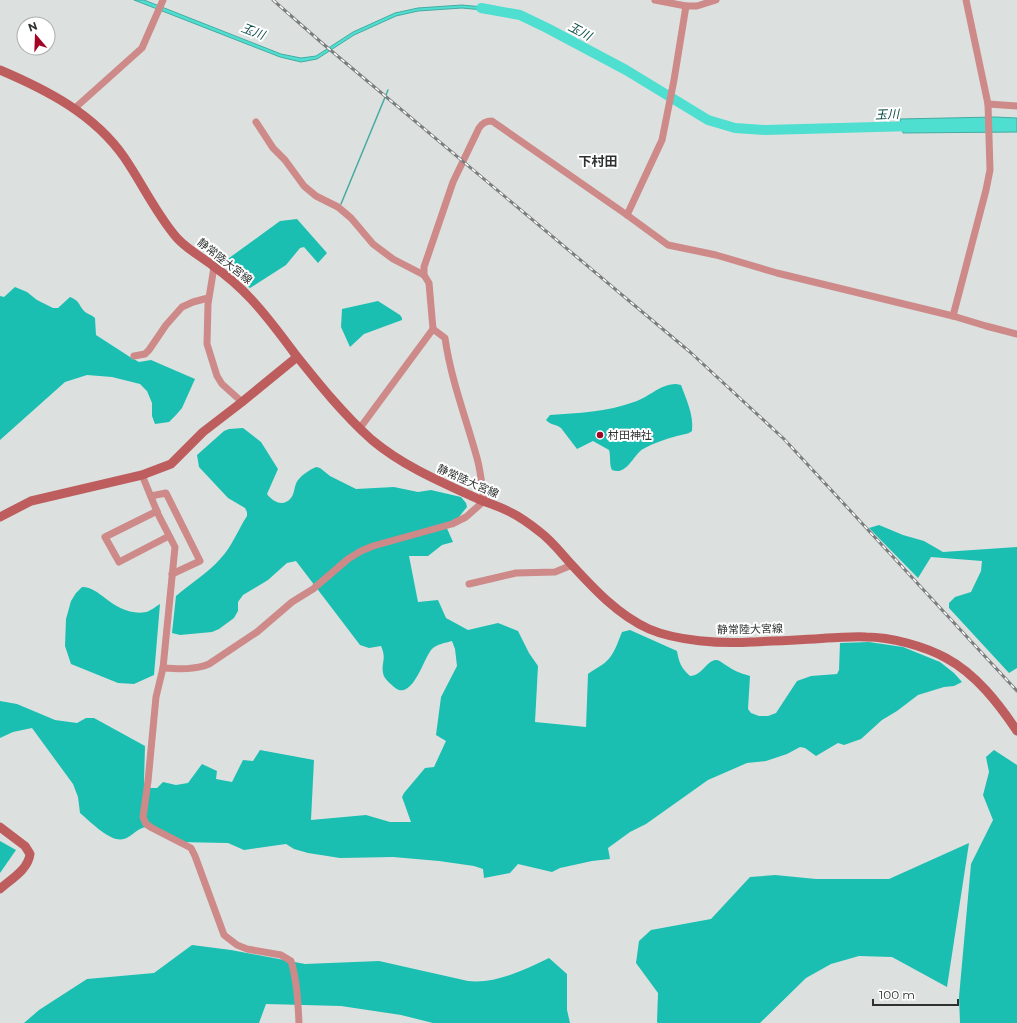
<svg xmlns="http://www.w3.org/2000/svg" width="1017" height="1023" viewBox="0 0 1017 1023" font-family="Montserrat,'Noto Sans JP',sans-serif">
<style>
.forest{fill:#1abfb1}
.water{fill:#4edfd0;stroke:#45aba0}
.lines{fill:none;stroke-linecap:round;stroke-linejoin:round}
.stream{stroke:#45aba0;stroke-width:1.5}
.river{stroke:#4edfd0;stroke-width:10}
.street{stroke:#cd8a88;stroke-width:7}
.secondary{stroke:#be5d5e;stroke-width:9}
.rail-casing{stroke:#7b7e7e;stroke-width:3}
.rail{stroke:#fff;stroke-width:1.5;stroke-dasharray:4.5;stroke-linecap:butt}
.poi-dot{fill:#a20426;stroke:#fff;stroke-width:1.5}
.labels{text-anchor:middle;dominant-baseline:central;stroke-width:4;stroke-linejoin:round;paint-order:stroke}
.street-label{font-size:11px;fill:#2f3131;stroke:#fff}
.poi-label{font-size:11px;fill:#2f3131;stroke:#fff;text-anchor:start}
.water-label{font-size:12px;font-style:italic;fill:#084a44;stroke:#fff}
.quarter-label{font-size:13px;font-weight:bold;fill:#2f3131;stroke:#fff}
</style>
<rect width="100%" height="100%" fill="#dce1e0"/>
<g class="forest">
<polygon points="297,219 327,253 318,263 304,247 300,248 286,265 250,288 227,269 225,261 280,221"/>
<path d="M15 287 27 292 37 300 53 308H58L70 297C80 301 78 304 84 311 87 314 92 315 95 318L96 335 130 357 139 362 151 360 195 379 182 408 176 415 169 422 155 424 152 416V403L147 391 140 384 112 377 87 375 65 382 0 440V296L4 297Z"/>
<polygon points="378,301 400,315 402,318 402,320 364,334 350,347 341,327 342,309"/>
<path d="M676 384 681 385C686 399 694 415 692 431 687 435 683 434 677 436 665 439 654 443 643 449 633 455 627 476 612 470 609 464 611 457 609 450L593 441 577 449 561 428C556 424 550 425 546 420L550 415C578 413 607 412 634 402 650 397 658 385 676 384Z"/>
<path d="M243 428 261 442 278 469 267 494C272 501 283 508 291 498 295 493 294 485 298 480 303 474 309 470 316 467L320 468 330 476 356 489 394 487 418 492 431 490 461 497 466 503 467 507 458 518 445 524 453 542 442 545 428 556H409L418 602 438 600 446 618 468 630 498 623 518 631 529 653 538 666 535 722 586 727 588 674C596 668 606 664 611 656 616 649 619 639 622 632L630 630 677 651C679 662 681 668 690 676 702 676 707 660 716 660 719 660 721 662 724 664 733 670 739 673 750 676L748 709 751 713 759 716H768L776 713 797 681 811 676 837 674 839 670 840 643 869 642 903 647 940 662 954 673 962 682 954 686 944 687 918 695 897 711 882 720 861 739 844 745 838 743 816 756 805 748 800 747 787 754 766 761 747 763 708 780 646 824 630 832 608 848 610 859 592 861 560 868 552 872 518 864 510 873 484 878 483 869 474 866 439 861 393 857 340 858 308 853 294 849 286 844 244 850 228 843 178 842 146 827C137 828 133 836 124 839 110 843 90 821 80 813L78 797 73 784 32 728 13 732 0 738V701L17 704 55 720 77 723 86 718H94L145 746 144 782 145 786 148 788H157L163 782 176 785 188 783 202 764 217 771 216 779 232 782 243 760 253 761 260 750 314 760 311 820 366 815 390 822H411L402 797 404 793 425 768 434 767 446 741 436 735 441 697 457 666 455 649 452 641C445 643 437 644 432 649 424 657 412 703 394 687 390 683 384 679 383 673 381 663 387 659 381 646L369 648 360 645 296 561 287 563 268 580 243 595 238 602V611L234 618 219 629 212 632 180 635 172 633 176 596C191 583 208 573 221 558 231 548 239 528 247 516V512L245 508 228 498 199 467 197 455 224 431 229 429Z"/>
<polygon points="879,525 903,535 924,541 943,552 1017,547 1017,668 1009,673 949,608 949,603 955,597 971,592 981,571 982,561 931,557 918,578 869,528"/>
<path d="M82 587C92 587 98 593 105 598 116 607 131 615 146 612 151 611 156 606 160 604L154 675 134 684 118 683 71 664 65 646 66 619 71 601 76 593Z"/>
<polygon points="994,750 1017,765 1017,1023 960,1023 959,997 971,864 993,820 983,795 989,772 986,757"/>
<polygon points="0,841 16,850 0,873"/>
<polygon points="969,843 947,987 892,957 859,956 831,964 806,978 760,1023 658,1023 657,1022 658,993 636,963 639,941 651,930 711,919 750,877 775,875 816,879 889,879"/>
<path d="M192 945 231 950 305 964 379 961 468 981C496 984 524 970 549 958L567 974V1010L570 1023H433L401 1015 341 1006 266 1004 259 1023H24L39 1010 87 979 154 973Z"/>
</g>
<g class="water">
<polygon points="134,0 144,0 281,54 301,58 316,56 353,32 395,13 418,8 462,5 494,8 493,11 462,8 418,11 396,16 354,35 317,59 301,62 280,57"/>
<polygon points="995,117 1017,118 1017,132 903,133 900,119"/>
</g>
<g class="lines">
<polyline class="stream" points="341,204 388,90"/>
<polyline class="river" points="481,8 520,15 547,28 626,70 708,120 735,128 765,130 914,126"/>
<g class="street">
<polyline points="655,0 686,6 697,6 716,0"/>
<polyline points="988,104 1017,106"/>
<polyline points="75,108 142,48 163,0"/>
<polyline points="256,122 273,148 285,160 304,186 316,196 338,207 351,218 373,244 393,259 424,275 429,283 433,329 360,428"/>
<polyline points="627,215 662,140 674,80 686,6"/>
<polyline points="214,267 208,304 207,344 217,376 222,384 242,402"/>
<path d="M424 275V267L453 182 479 128C482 123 486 121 492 121L627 215 668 245 716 255 777 273 953 316 986 326 1017 334"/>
<polyline points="953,316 986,190 990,170 988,104 966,0"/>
<polyline points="134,356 145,354 149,350 166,325 182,307 193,302 208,298"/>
<path d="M142 475 158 514 175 547 163 668 156 697 148 781 143 817 146 824 152 828 191 848 195 856 224 935 237 945 247 949 281 955 291 961C297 981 298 1002 299 1023"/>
<polyline points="151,496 166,493 200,561 172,574"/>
<polyline points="157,511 105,537 119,562 169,536"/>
<polyline points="469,584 516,573 555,572 572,565"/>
<path d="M163 668C179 669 195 670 209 664L257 632 292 602 313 589 348 559 361 551 373 546 452 524 466 517 484 501C482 487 481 472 477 458 466 418 451 380 445 338L433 329"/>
</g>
<g class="secondary">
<path d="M0 70C47 90 94 114 124 157 142 183 156 214 177 238 187 249 200 256 212 265 226 275 239 286 251 299 267 316 281 335 295 354 319 384 343 414 372 440 403 466 441 482 478 499 488 503 498 506 508 511 519 516 530 524 540 532 552 541 561 553 571 564 594 589 618 615 649 629 677 641 721 644 751 642 776 641 802 640 827 638 840 638 853 636 866 637 891 637 924 646 946 658 976 674 999 704 1017 731"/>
<polyline points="0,517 31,501 142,475 171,464 203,432 242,402 297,357"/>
<path d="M0 827 25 846 30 854C28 870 11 879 0 889"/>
</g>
<defs>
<polyline id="rail" points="273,0 322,43 690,352 784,439 1017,691"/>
</defs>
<use href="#rail" class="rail-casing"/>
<use href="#rail" class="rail"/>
</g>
<circle class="poi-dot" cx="600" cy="435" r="4"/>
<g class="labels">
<g class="street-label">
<text transform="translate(225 261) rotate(38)">静常陸大宮線</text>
<text transform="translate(468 481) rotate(24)">静常陸大宮線</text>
<text transform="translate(750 629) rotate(-1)">静常陸大宮線</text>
</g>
<g class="poi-label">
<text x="608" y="435">村田神社</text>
</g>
<g class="water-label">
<text transform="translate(253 31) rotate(21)">玉川</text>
<text transform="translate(580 31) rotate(28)">玉川</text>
<text transform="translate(887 114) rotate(-2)">玉川</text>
</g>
<g class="quarter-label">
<text x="598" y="161">下村田</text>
</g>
</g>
<g transform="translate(36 36) rotate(341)"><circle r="19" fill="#ffffff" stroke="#acadad"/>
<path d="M0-3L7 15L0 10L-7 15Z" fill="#a20426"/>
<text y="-6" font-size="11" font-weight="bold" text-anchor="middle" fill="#2f3131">N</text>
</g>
<path d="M873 999v6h85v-6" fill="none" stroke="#2f3131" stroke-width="2"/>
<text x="879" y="999" font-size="12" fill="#2f3131" stroke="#ffffff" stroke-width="3" paint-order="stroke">100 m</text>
</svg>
